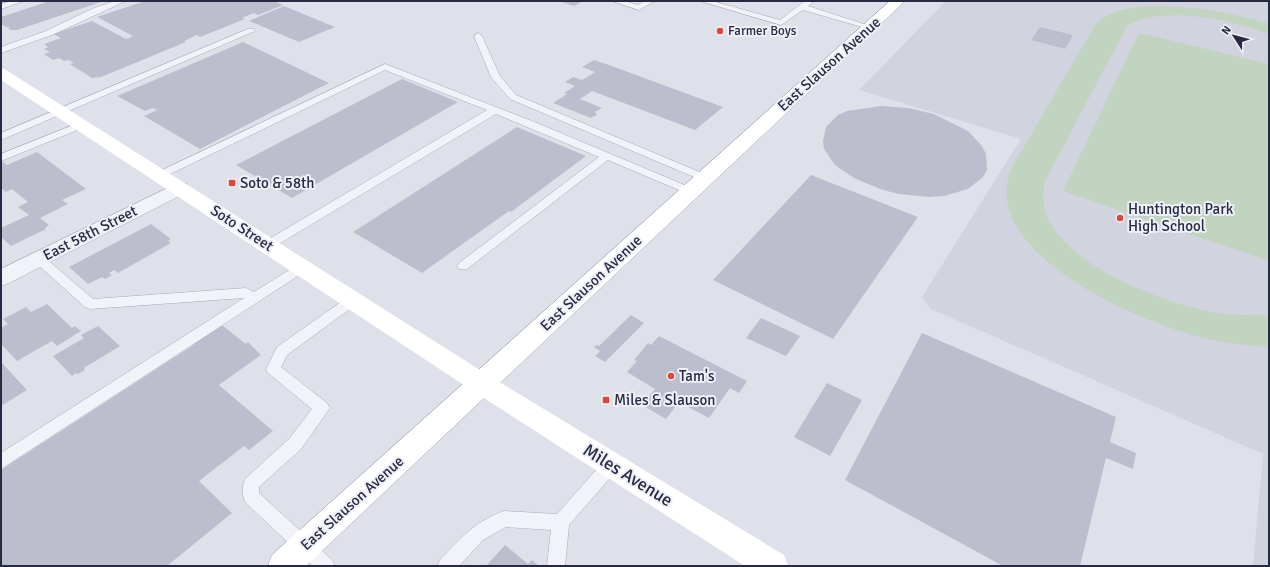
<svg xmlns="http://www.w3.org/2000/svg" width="1270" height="567" viewBox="0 0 1270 567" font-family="Signika,sans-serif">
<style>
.built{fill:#d1d3df}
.green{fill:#c0d4bf}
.building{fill:#bcbecd}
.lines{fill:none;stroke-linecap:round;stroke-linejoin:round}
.lane-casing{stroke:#a8aab8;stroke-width:1}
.street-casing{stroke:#a8aab8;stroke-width:1}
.primary-casing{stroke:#9da1b6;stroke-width:1}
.lane{fill:#f2f3f8;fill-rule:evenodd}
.street{fill:#f2f3f8;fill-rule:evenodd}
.secondary{fill:#fff;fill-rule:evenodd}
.primary{fill:#fff;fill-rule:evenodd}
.poi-dot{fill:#da4839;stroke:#eff0f7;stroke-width:1.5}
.labels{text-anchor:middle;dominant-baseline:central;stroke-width:4;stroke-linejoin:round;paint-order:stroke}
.far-poi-label{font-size:13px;fill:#262a42;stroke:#eff0f7;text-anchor:start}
.street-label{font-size:15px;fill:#262a42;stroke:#eff0f7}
.poi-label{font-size:15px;fill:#262a42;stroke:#eff0f7;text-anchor:start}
.near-street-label{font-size:18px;fill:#262a42;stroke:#eff0f7}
</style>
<rect width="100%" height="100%" fill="#dfe1ea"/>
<polygon class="built" points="946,1 1269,1 1269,566 1253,566 1263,454 931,309 922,297 1021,139 859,90"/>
<g class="green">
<path d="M1153 6C1193 6 1231 12 1269 24V34C1232 20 1163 4 1127 26L1045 181C1025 251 1151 298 1202 310 1224 315 1247 316 1269 315V347C1239 345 1209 341 1180 331 1122 313 979 248 1011 169L1095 25C1111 9 1132 7 1153 6Z"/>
<polygon points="1139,33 1269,64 1269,261 1063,191"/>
</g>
<g class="building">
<polygon points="50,1 101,2 17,30 11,30 8,28 10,27 6,27 1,24 1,17"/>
<polygon points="145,1 274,1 283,5 258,15 254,13 242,18 245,19 200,37 197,35 184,41 186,42 101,77 92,78 70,64 74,63 69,60 64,61 59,58 53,60 44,54 50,52 44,49 48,47 44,44 61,38 53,34 92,21 126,39 133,36 97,17"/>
<polygon points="559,1 583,1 574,6"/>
<polygon points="284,6 335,27 299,42 249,21"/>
<polygon points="1040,27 1073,35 1065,49 1031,40"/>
<polygon points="243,42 329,83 200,149 144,116 157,110 153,108 145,111 117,96"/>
<polygon points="594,60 609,65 723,107 695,130 592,91 580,99 602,108 595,112 597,115 591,118 553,103 567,94 564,93 575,86 565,82 573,77 582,80 595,72 582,67"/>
<polygon points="402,79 458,102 292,198 236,165"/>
<polygon points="881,106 908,108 934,114 968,131 982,146 986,154 987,170 983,177 968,189 944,196 929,197 899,194 883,190 856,179 845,172 835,165 824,149 823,141 826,127 838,115 847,111"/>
<polygon points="517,127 586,156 511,212 509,211 422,273 353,232"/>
<polygon points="37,152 86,189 62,200 68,204 40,218 49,225 45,228 46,229 11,246 1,237 1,228 29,215 18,207 28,202 12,189 6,192 1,188 1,163 3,162 7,165"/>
<polygon points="811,175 918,217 833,339 713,280"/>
<polygon points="151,224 171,239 168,241 171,243 118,273 114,270 109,273 112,275 105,279 102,277 88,284 69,267"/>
<polygon points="47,304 72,328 75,326 81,331 57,346 52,341 17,361 1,344 1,328 8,324 3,319 26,307 31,312"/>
<polygon points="631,315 644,323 605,362 595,356 600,351 594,347 597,345 599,346"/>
<polygon points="761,318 800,336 786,356 746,338"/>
<polygon points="98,326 120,346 84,368 85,370 78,374 76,373 72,376 53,356 84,338 81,335"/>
<polygon points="219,326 223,326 246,344 248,342 261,355 219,385 273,431 249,450 244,446 199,481 232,513 167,566 1,566 1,470 195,344 193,343"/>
<polygon points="922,333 1116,417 1110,442 1136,453 1133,469 1106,458 1080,566 1003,566 845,480"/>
<polygon points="659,336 747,381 739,393 730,388 709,418 679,402 666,419 642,405 655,389 627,372 637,361 634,360 648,343 651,345"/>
<polygon points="1,362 27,390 1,406"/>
<polygon points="827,383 862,400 830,456 794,437"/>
<polygon points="505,545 528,564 532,560 539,566 486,566"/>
</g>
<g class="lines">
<defs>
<g id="lane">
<polygon points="12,1 24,1 1,9 1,4"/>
<polygon points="115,1 126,1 52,35 1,53 1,47 46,31 94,8"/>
<polygon points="612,1 624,1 638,5 645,1 655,1 639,10"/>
<polygon points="700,1 712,1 780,20 805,1 814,1 808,6 873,27 869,29 803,10 781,25"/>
<polygon points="248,29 254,29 255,31 1,140 1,133"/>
<polygon points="478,33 482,36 500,76 516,95 709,176 711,178 709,180 701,180 510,99 491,77 474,36"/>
<polygon points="385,64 537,123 694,189 696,191 690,194 686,193 608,160 467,269 459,269 457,266 459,263 599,157 496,114 272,248 264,248 262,245 264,242 487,110 385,70 164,177 160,178 155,175 156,173"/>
<polygon points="81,122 86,125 85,127 1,161 1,154"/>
<polygon points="39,255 43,256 93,299 246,288 254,292 299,264 307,264 309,267 307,270 1,469 1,453 244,298 90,309 85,307 35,262 33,259 35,256"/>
<path d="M353 295 358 297 360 300 358 303 287 355 281 367 327 403 330 408 301 449 259 487V493L332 560 335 566H313L245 502C242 494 242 486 245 479L289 439 312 409 268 373 266 369 277 347 348 297Z"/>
<path d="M611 458 617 460 619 465 617 470 569 525 565 566H547L551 530 506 527 483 540 459 566H437L440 560C461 538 474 522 504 511L557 514 605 460Z"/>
</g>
<polygon id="street" points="180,182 187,184 189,188 187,192 9,283 1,286 1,269"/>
<polygon id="primary" points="890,1 905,1 306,566 268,566 272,555"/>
</defs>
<use href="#lane" class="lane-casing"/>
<use href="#street" class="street-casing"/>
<use href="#primary" class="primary-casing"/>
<use href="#lane" class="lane"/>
<use href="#street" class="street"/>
<polygon class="secondary" points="1,68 6,70 491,377 784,555 788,566 745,566 473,391 1,80"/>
<use href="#primary" class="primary"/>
</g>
<g class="poi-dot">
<circle cx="720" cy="31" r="4"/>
<rect x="228" y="179" width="8" height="8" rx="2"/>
<circle cx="1120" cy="218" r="4"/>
<circle cx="671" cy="376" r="4"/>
<rect x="602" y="396" width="8" height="8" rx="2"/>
</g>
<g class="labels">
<g class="far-poi-label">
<text x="728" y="31">Farmer Boys</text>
</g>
<g class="street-label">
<text transform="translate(829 64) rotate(-42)">East Slauson Avenue</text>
<text transform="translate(242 228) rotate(33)">Soto Street</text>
<text transform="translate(90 233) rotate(-27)">East 58th Street</text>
<text transform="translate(591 283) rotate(-43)">East Slauson Avenue</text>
<text transform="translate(352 503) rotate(-42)">East Slauson Avenue</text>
</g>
<g class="poi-label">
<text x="240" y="183">Soto &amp; 58th</text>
<text x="1128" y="209">Huntington Park<tspan x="1128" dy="17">High School</tspan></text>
<text x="679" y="376">Tam's</text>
<text x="614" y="400">Miles &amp; Slauson</text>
</g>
<g class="near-street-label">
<text transform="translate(628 475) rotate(32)">Miles Avenue</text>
</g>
</g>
<rect width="1270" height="567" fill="none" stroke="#262a42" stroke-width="4"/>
<g transform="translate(1234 36) rotate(306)" stroke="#eff0f7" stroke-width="3" paint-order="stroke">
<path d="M0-3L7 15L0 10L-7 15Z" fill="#262a42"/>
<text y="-6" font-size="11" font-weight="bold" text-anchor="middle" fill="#262a42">N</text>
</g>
</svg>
